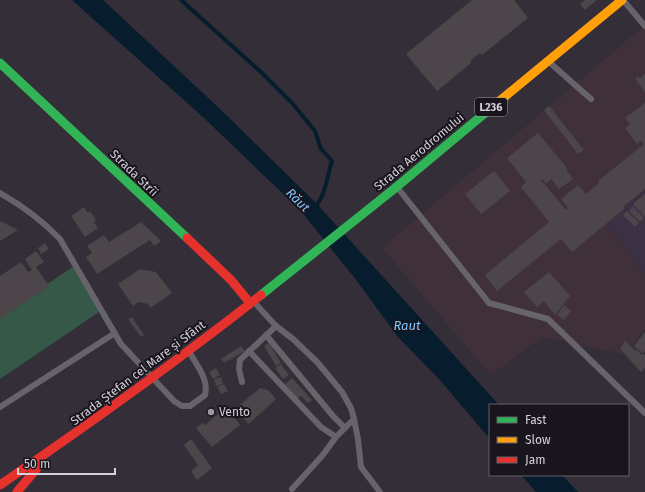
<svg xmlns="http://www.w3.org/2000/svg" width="645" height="492" viewBox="0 0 645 492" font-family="'Fira Sans',sans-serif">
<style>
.commercial{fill:#40303a}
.built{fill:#3b3145}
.green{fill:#355848}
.water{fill:#071c2c}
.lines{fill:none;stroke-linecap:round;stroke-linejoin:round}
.stream{stroke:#071c2c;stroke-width:4}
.building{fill:#4c454a}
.lane{stroke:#67636a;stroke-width:6}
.fast{stroke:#30b455;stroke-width:9}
.slow{stroke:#ff9f0a;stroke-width:9}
.jam{stroke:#e5322d;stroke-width:9}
.poi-dot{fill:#9c97a1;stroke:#19151d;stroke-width:1.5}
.labels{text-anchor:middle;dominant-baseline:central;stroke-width:4;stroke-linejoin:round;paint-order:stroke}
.shield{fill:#19151d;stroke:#9d98a1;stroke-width:1}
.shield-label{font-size:11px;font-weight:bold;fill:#d5d0da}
.street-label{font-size:12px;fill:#d5d0da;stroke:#19151d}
.poi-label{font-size:12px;fill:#d5d0da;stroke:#19151d;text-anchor:start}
.water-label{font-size:13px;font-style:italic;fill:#7fc6fd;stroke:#19151d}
</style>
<rect width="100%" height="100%" fill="#332e38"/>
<polygon class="commercial" points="645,25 645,191 607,225 645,273 645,329 625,354 542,337 491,375 382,248"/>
<polygon class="built" points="645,191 645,273 607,225"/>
<polygon class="green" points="77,264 102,310 0,379 0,316"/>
<g class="water">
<polygon points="72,0 103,0 220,109 317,204 499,405 490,405 490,439 439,379 398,337 357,281 301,211 204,118"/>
<polygon points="521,475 562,475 578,492 536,492"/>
</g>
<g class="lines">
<path class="stream" d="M181 0 262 73 292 103 315 131 321 149 332 161C327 176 326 196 314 208"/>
</g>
<g class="building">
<polygon points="472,0 514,0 528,18 482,55 480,53 470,61 471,63 437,91 406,54"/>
<polygon points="585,0 597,0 585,10 580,4"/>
<polygon points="645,74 645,92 635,79 638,76 640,78"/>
<polygon points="645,103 645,189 623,207 624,209 572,252 561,239 497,291 485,275 549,222 521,187 526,182 507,158 538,133 567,168 566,169 573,179 559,189 552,180 553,178 546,184 543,179 541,180 566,210 568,208 561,199 578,185 586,194 599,183 598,181 644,144 641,140 637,144 625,128 630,124 625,118"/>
<polygon points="549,106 584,150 578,154 544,110"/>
<polygon points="494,171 510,191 481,214 465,194"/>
<polygon points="645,194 645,217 633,204"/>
<polygon points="633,206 644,218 640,222 629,211"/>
<polygon points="84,207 88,213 90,211 96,220 94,222 98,228 85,237 71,216"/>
<polygon points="627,211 639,223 635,227 623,215"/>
<polygon points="0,221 18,230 0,241"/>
<polygon points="141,222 161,241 154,246 150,240 97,274 86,257 92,253 87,246 104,235 109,242"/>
<polygon points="45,243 49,249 41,254 38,248"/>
<polygon points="36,251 44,262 36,267 49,286 41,292 0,319 0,276 21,262 28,272 32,270 25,259"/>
<polygon points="140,269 156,272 172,293 150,308 148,304 139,302 133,306 118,284"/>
<polygon points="549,272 570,296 555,315 544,301 537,307 524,292"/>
<polygon points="564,305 571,311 564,320 557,315"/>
<polygon points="132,317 144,335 141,337 128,319"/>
<polygon points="645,332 645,351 643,354 634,346"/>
<polygon points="625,341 636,351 637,350 642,355 643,354 645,355 645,368 641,372 620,349"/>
<polygon points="269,343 281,363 276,366 264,346"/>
<polygon points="241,346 245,351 224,363 221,359"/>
<polygon points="281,364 289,375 283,379 275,368"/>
<polygon points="216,368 220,375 213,379 209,372"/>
<polygon points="221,377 223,384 216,386 214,379"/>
<polygon points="292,378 312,400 308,403 301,396 297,399 284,385"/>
<polygon points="224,384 228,391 221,394 217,387"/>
<polygon points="260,388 268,390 276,399 249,424 235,409"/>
<polygon points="225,405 240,425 212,447 196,428 203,423 205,425 219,413 217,411"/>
<polygon points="191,439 212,468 197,480 191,471 198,465 184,445"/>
</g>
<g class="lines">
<g class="lane">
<polyline points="623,0 645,26"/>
<polyline points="549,62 591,99"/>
<polyline points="397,187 489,303 548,319 645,413"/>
<path d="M0 193C23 206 41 219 60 239L121 344 174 401 182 406H190L205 395C209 379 197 366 190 353"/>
<polyline points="254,302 276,326 293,339 318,363 342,392 351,408 354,419 358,439 361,467 380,492"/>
<polyline points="266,335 333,416 345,428"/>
<polyline points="249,351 321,427 336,437"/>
<polyline points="242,382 239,369 240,360 276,326"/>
<polyline points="0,407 115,333"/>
<polyline points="292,489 322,456 336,437 354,419"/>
</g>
<g class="fast">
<polyline points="0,63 187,238"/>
<polyline points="261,295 394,189 491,108"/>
</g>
<polyline class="slow" points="491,108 622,0"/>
<g class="jam">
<polyline points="187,238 231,280 250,303"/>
<path d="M0 485C89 424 176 362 261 295"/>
<polyline points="17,492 38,467"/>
</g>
</g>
<circle class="poi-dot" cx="211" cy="412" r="4"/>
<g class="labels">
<rect class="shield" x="475" y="98" width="32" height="18" rx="3"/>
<g class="shield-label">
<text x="491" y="107">L236</text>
</g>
<g class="street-label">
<text transform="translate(419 152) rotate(-40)">Strada Aerodromului</text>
<text transform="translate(134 173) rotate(44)">Strada Strîi</text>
<text transform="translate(138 373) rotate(-37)">Strada Ștefan cel Mare și Sfânt</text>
</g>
<g class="poi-label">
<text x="219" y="412">Vento</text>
</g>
<g class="water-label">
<text transform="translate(298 200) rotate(45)">Răut</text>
<text x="407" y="325">Raut</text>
</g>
</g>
<rect x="489" y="404" width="140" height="72" fill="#19151d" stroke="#646069"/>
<rect x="497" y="417" width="20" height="6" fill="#30b455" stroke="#646069"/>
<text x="525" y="424" font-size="12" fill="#d5d0da">Fast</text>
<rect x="497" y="437" width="20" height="6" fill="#ff9f0a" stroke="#646069"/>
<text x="525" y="444" font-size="12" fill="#d5d0da">Slow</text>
<rect x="497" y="457" width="20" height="6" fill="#e5322d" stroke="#646069"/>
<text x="525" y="464" font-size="12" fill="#d5d0da">Jam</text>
<path d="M18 468v6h97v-6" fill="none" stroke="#d5d0da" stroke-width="2"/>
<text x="24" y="468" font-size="12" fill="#d5d0da" stroke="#19151d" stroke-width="3" paint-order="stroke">50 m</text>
</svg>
